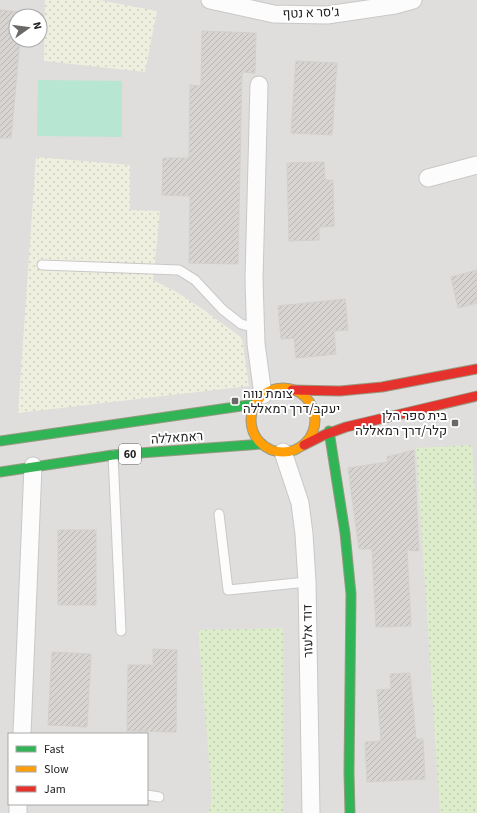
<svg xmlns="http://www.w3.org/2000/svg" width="477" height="813" viewBox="0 0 477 813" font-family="'Source Sans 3',Heebo,sans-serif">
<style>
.residential{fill:#dfdedc;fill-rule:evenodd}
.farmland{fill:url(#farmland-dots)}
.grass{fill:url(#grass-dots)}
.pitch{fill:#b7e6d2}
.building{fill:url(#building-hatch);stroke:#d3d0cc}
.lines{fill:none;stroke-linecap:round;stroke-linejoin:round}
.lane-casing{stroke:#c9c8c7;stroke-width:11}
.street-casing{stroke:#c9c8c7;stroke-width:19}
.fast-casing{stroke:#999a82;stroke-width:11}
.slow-casing{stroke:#999a82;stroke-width:11}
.jam-casing{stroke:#999a82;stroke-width:11}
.lane{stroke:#fdfcfc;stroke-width:9}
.street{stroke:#fdfcfc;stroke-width:17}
.fast{stroke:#30b455;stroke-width:9}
.slow{stroke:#ff9f0a;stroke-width:9}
.jam{stroke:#e5322d;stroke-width:9}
.poi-dot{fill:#6a6968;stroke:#fff;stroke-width:1.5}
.labels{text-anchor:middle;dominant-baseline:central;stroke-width:4;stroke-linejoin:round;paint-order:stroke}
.shield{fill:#fff;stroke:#646464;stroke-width:1}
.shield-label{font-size:12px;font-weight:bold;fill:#222}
.street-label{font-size:13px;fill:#222;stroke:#fff}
.poi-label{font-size:13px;fill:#222;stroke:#fff;text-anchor:start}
</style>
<defs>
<pattern id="farmland-dots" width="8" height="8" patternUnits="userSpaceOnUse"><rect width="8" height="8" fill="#efefdf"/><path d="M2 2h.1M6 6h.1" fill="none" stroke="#cdcdbf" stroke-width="1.8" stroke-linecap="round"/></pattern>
<pattern id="grass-dots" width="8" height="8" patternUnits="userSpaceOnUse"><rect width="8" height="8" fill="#ddeccb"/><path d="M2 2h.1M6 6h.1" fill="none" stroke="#bdcaae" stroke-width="1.8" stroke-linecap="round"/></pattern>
<pattern id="building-hatch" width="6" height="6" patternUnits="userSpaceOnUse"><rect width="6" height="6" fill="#d7d4d2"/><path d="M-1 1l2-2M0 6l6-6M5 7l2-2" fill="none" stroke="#b8b6b4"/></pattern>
</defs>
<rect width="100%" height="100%" fill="#f0eeeb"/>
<path class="residential" d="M0 0H477V813H0ZM16 16H40V40H16ZM9 734H147V804H9Z"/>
<g class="farmland">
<polygon points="45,0 99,0 157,11 145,72 44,61"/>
<polygon points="36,157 130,165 130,210 160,211 153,280 175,291 204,310 242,338 249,386 18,413"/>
</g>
<g class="grass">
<polygon points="472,445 477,527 477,813 440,813 416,448"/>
<polygon points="283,628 283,813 209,813 212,796 198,630"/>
</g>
<polygon class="pitch" points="38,80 122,81 122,137 37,136"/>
<g class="building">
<polygon points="0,10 23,12 23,16 16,16 16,40 20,40 11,138 0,138"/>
<polygon points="202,31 256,33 255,73 242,72 238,264 189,263 190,196 162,195 163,158 189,158 190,85 201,86"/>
<polygon points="296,61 337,63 332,135 291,133"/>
<polygon points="324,162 325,180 333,180 334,226 319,227 319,240 289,241 287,163"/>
<polygon points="477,270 477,303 458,308 451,277"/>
<polygon points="345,299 348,330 334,331 336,354 296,358 294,338 281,339 278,306"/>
<polygon points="414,450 419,551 407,550 411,626 376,627 372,549 359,549 348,468 388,462 387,457"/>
<rect x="58" y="530" width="38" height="75"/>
<polygon points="153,649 177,650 176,732 127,731 128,665 153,665"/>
<polygon points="52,652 91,654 87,727 48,725"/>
<polygon points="410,673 416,739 423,739 425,779 367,782 365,742 381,741 377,690 391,689 390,674"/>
</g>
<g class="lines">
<defs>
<g id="lane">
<polyline points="42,265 179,270 195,280 223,310 241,324 255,328"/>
<polyline points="113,455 121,631"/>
<polyline points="219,514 228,590 307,582"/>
<polyline points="147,795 159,797"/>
</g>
<g id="street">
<polyline points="210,0 274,14 327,15 395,5 413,0"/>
<polyline points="259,85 254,279 256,344 263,395"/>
<polyline points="428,178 477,165"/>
<polyline points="283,452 300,503 304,534 307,582 311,813"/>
<polyline points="22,734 33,466"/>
<polyline points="18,813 18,804"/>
</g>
<g id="fast">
<polyline points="329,431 345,533 351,594 349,772 350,813"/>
<polyline points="0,441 256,404"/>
<polyline points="0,472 113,455 262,444"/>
</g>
<circle id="slow" cx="283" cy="420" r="32"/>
<g id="jam">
<polyline points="292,390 340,391 382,387 477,369"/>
<polyline points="304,445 324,435 346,427 477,396"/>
</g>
</defs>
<use href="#lane" class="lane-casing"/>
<use href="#street" class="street-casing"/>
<use href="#fast" class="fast-casing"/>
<use href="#slow" class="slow-casing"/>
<use href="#jam" class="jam-casing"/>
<use href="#lane" class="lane"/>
<use href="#street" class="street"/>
<use href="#fast" class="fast"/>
<use href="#slow" class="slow"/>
<use href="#jam" class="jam"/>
</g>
<g class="poi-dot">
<rect x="231" y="397" width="8" height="8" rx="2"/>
<rect x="451" y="419" width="8" height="8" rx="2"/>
</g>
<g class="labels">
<rect class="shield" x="119" y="444" width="22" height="20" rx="3"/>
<g class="shield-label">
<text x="130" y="454">60</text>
</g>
<g class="street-label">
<text transform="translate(311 13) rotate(-2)">ג'סר א נטף</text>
<text transform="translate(177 438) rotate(-4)">ראמאללה</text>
<text transform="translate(308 631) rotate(-91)">דוד אלעזר</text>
</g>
<g class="poi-label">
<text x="243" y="394">צומת נווה<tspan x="243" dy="15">יעקב/דרך רמאללה</tspan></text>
<text x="447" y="416" text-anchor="end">בית ספר הלן<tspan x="447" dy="15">קלר/דרך רמאללה</tspan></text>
</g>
</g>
<rect x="8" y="733" width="140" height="72" fill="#ffffff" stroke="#a7a7a7"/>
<rect x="16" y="746" width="20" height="6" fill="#30b455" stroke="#a7a7a7"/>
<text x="44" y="753" font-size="12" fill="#222222">Fast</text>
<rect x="16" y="766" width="20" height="6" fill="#ff9f0a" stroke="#a7a7a7"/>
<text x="44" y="773" font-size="12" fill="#222222">Slow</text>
<rect x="16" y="786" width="20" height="6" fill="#e5322d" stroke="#a7a7a7"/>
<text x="44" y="793" font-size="12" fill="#222222">Jam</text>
<g transform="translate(28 28) rotate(76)"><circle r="19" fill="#ffffff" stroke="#a7a7a7"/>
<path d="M0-3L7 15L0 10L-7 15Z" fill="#6a6968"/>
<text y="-6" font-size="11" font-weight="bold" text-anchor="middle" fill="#222222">N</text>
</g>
</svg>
